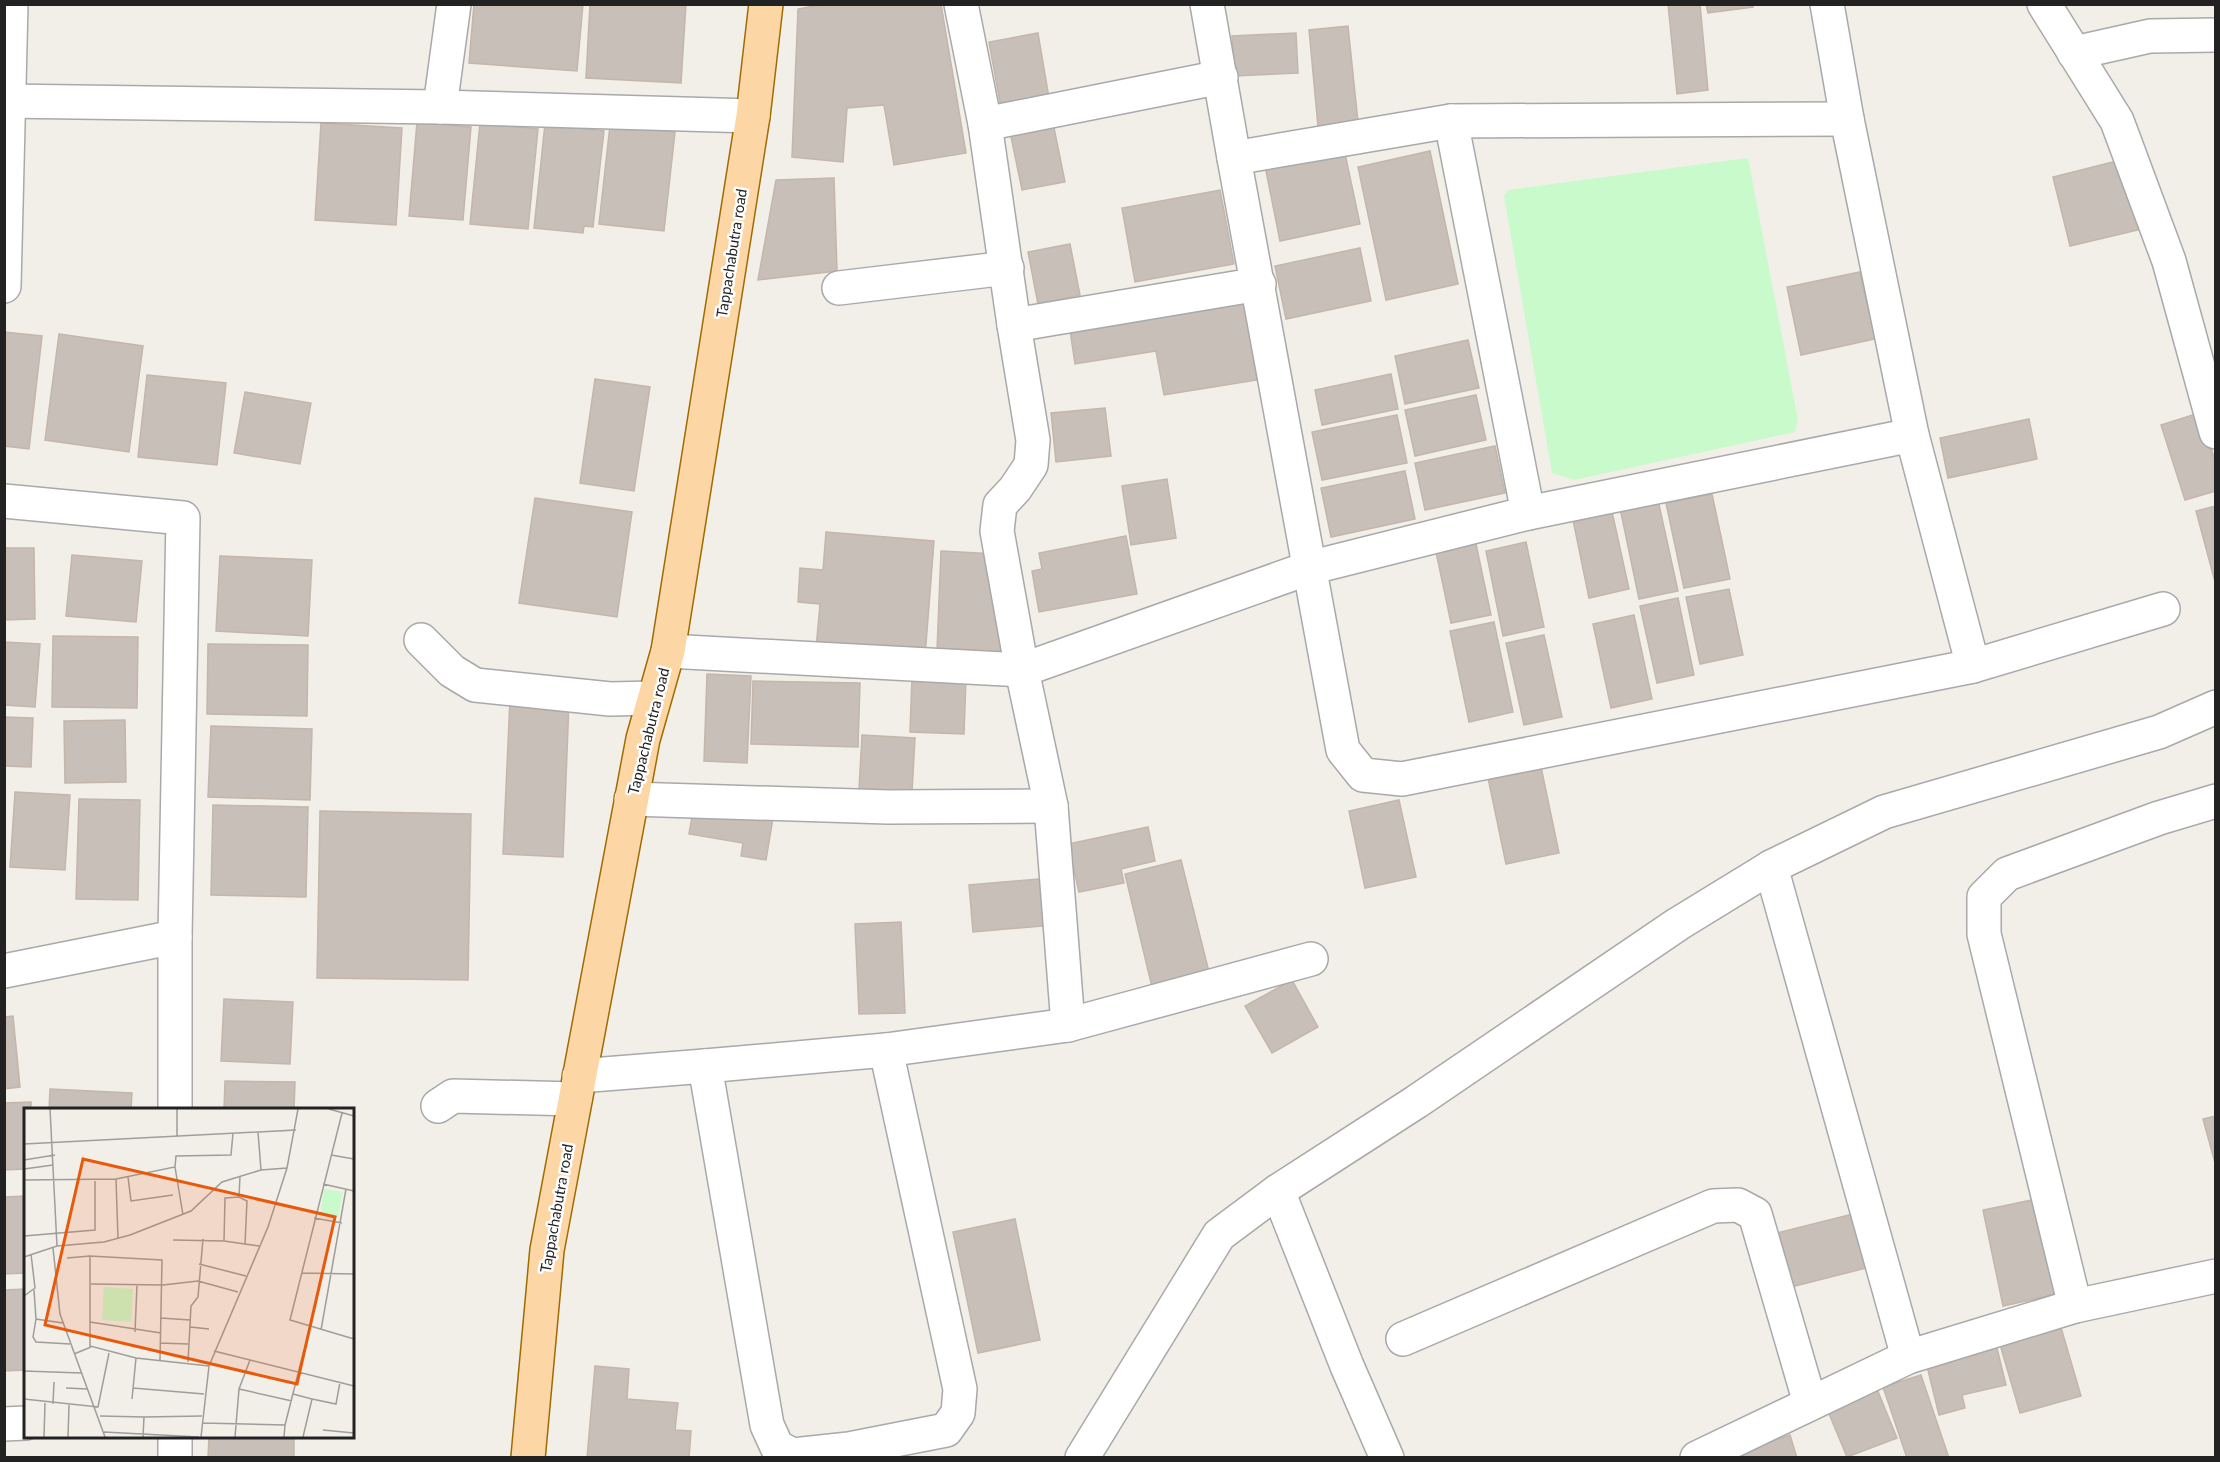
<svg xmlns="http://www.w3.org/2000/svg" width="2220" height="1462" viewBox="0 0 2220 1462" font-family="Lato,sans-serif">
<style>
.park{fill:#c8facc}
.building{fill:#c7bfb8;stroke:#c4b6ab;stroke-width:1.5}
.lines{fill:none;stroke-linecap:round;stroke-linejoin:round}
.minor-casing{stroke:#a9a9a9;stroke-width:36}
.major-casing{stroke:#a06b00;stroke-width:36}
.minor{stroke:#fff;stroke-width:33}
.major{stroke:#fcd6a4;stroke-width:33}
.labels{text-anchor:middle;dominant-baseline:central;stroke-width:5;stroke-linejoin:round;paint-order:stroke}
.street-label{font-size:15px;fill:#222;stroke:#fff}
.inset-road{fill:none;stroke:#9f9d99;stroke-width:1.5}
.view{fill:#e8590c;fill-opacity:0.15;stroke:#e8590c;stroke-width:3}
.inset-edge{fill:none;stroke:#222;stroke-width:3}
</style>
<rect width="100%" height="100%" fill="#f2efe9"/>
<polygon class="park" points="1748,158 1798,420 1795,432 1574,480 1552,473 1504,196 1508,190"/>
<g class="building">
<polygon points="474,4 583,4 577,71 469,63"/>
<polygon points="590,4 686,4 681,83 586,78"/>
<polygon points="824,4 941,4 966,153 894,165 884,105 847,108 843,162 792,157 798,9"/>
<polygon points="1668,4 1700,4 1708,90 1677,94"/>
<polygon points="1706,4 1753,4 1753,7 1708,13"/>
<polygon points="1348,26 1358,122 1318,126 1309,30"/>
<polygon points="1038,33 1050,104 1002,113 989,42"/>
<polygon points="1296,33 1298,73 1234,76 1232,36"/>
<polygon points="1052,118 1065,182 1022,190 1009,127"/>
<polygon points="417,122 471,127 463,220 409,216"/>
<polygon points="321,123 402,128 396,225 315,220"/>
<polygon points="480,123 538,129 528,229 470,224"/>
<polygon points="545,124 604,131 593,227 584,226 583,233 534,228"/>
<polygon points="610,125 675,132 664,231 599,224"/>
<polygon points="1344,149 1360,224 1280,241 1265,166"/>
<polygon points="1430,151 1458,284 1386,300 1358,167"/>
<polygon points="2121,160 2142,229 2070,246 2053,177"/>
<polygon points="834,178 837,271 758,280 776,180"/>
<polygon points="1220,190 1234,264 1135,282 1122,208"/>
<polygon points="1070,244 1080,295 1038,304 1028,252"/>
<polygon points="1360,248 1371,301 1286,319 1275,266"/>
<polygon points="1860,272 1875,339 1801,355 1787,287"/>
<polygon points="1245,301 1257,380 1164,395 1156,351 1075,364 1070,330"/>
<polygon points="4,332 42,336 29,449 4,446"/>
<polygon points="59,334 143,346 129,452 45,440"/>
<polygon points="1468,340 1479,388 1405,404 1395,356"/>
<polygon points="1391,374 1398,409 1322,425 1315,390"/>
<polygon points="147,375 226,383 217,465 138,457"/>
<polygon points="595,379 650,387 634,491 580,483"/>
<polygon points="245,392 311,403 300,464 234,453"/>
<polygon points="1476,395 1486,440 1415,456 1405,410"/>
<polygon points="1105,408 1111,456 1056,462 1051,413"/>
<polygon points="2199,413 2216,463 2216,491 2185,500 2161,425"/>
<polygon points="1397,415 1407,463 1322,480 1312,432"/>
<polygon points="2029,419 2037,459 1948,478 1940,438"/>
<polygon points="1495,446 1505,493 1425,510 1415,463"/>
<polygon points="1405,471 1415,519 1331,537 1321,488"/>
<polygon points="1167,479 1176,538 1131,545 1122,486"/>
<polygon points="1712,494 1730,579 1684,588 1666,503"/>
<polygon points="535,498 632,512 617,617 519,603"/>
<polygon points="1658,500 1678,591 1639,599 1620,508"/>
<polygon points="2216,506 2216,582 2215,582 2196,511"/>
<polygon points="1611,507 1629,589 1589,598 1572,515"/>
<polygon points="826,532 934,541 925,657 816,649 820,604 798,602 800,568 823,570"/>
<polygon points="1126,536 1137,594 1039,612 1032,571 1042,569 1039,553"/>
<polygon points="1526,542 1544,627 1503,636 1486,551"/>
<polygon points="1476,544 1491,615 1451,623 1436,552"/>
<polygon points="4,548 34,548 35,619 4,620"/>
<polygon points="941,551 996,554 1006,654 937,651"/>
<polygon points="72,555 142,561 136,622 66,616"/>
<polygon points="220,556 312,560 308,636 216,631"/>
<polygon points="1729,589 1743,655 1700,664 1686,597"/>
<polygon points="1678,598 1694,675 1657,683 1640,606"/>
<polygon points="1634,615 1652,699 1611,708 1593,624"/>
<polygon points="1494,622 1513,712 1469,722 1450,631"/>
<polygon points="1544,635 1562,717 1524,725 1506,643"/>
<polygon points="53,636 138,637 137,708 52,707"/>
<polygon points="4,642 40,644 35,707 4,705"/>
<polygon points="208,644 308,645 307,716 207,714"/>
<polygon points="707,674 751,676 747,763 704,761"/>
<polygon points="912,677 966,679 964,734 910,732"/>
<polygon points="753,681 860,683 858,747 751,744"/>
<polygon points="510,699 569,702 563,857 503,854"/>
<polygon points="4,717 33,718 31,767 4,766"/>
<polygon points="125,720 126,782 65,783 64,721"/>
<polygon points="211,726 312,729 310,800 208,797"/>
<polygon points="862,735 915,738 912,792 859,789"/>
<polygon points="1540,762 1559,853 1506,864 1487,773"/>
<polygon points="15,792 70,795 65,870 10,867"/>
<polygon points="79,799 140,800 138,900 76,899"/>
<polygon points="1399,800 1416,877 1365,888 1349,811"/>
<polygon points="213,805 308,807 306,897 211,895"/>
<polygon points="694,805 773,818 766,860 741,856 743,843 689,834"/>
<polygon points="320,811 471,814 468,980 317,978"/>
<polygon points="1148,827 1155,861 1121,869 1124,883 1079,892 1068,844"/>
<polygon points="1181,860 1209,972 1152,987 1125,874"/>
<polygon points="1049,878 1054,925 973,932 969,885"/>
<polygon points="901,922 905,1013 859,1014 855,924"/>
<polygon points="1292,980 1318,1027 1272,1053 1245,1006"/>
<polygon points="224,999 293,1002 290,1064 221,1061"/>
<polygon points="13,1016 20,1087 4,1089 4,1017"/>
<polygon points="225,1081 295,1082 294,1110 224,1110"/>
<polygon points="50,1089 132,1093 131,1110 49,1110"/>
<polygon points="31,1102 31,1110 26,1110 26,1169 4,1170 4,1103"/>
<polygon points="2216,1116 2216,1163 2215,1163 2203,1119"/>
<polygon points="26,1196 26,1273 4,1274 4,1197"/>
<polygon points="2037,1199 2057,1294 2003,1306 1983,1210"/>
<polygon points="1861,1212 1874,1266 1791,1287 1777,1233"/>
<polygon points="1015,1219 1040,1340 978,1353 953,1232"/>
<polygon points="26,1289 26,1370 4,1371 4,1290"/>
<polygon points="2060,1324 2081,1396 2020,1413 1999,1341"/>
<polygon points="1994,1336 2006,1385 1962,1395 1965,1408 1939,1415 1924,1354"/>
<polygon points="595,1366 629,1369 627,1399 678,1403 675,1430 691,1431 689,1458 587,1458"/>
<polygon points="1921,1375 1949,1458 1907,1458 1883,1387"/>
<polygon points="1877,1389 1897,1438 1847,1457 1827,1409"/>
<polygon points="1790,1435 1797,1458 1743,1458 1741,1451"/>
<polygon points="209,1436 294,1436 294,1458 208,1458"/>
</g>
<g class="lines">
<defs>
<g id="minor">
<polyline points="961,4 985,124 1014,325 1033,440 1031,465 1015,489 1000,505 997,531 1022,670 1051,806 1068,1025"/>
<polyline points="1207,4 1234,158 1343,750 1363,775 1402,779 1973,666 1912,435 1847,119 1827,4"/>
<polyline points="2044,4 2117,121 2169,261 2216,432"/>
<polyline points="2074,53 2150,36 2216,35"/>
<polyline points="4,101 440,107 753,116"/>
<polyline points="440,107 454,4"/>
<polyline points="1451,121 1528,513"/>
<polyline points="985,124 1221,77"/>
<polyline points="1234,158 1451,121 1847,119"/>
<polyline points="4,286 11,4"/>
<polyline points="839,288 1007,268"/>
<polyline points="1014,325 1259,284"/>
<polyline points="4,501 183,518 175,937 175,1110"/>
<polyline points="421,640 452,671 475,685 610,699 654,698"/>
<polyline points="668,651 1022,670 1309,568 1528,513 1912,435"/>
<polyline points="1973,666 2163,609"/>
<polyline points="631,799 888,807 1051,806"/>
<polyline points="1771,867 1908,1357"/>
<polyline points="4,971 175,937"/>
<polyline points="705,1066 886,1050"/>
<polyline points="579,1076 705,1066 767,1425 777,1447 793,1455 849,1449 946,1430 958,1413 960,1389 886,1050 1068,1025 1311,959"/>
<polyline points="438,1106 453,1096 575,1099"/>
<polyline points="1278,1191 1347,1366 1387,1458"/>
<polyline points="2075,1306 1984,934 1984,897 2007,874 2159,818 2216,801"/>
<polyline points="1403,1339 1713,1206 1738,1205 1755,1214 1810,1403"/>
<polyline points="4,1424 26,1423"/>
<polyline points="175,1458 175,1436"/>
<polyline points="1082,1458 1219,1235 1278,1191 1416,1102 1678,924 1771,867 1884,812 2159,732 2216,707"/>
<polyline points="1697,1458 1908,1357 2075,1306 2216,1276"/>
</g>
<polyline id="major" points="528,1458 547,1250 643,739 668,651 753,116 766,4"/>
</defs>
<use href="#minor" class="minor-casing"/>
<use href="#major" class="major-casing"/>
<use href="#minor" class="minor"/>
<use href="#major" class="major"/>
</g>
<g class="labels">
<g class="street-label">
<text transform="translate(731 253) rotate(-81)">Tappachabutra road</text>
<text transform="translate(648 731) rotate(-76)">Tappachabutra road</text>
<text transform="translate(556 1208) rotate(-80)">Tappachabutra road</text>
</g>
</g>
<g transform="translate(24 1108)">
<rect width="330" height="330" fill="#f2efe9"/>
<path d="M300 81 319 84 314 110 296 107ZM80 179 109 181 107 214 78 212Z" fill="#c8facc"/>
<path class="inset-road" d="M26 1 33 138M153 1V28M305 1 330 8M318 5 266 212 330 231M234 24 237 62M0 36 272 22M307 47 330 51M0 52 31 47M151 59 159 107M0 61 29 57M104 69 107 93 149 87M92 71 94 131M0 72 92 71 151 59 152 48 207 47 209 25M299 76 330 83M215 89 216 68M290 110 318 115M0 128 71 122V73M149 132 200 133 201 90 215 89 223 93 221 136 235 138M200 133 221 136M29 140 36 206 81 329M0 149 33 138 80 134 106 127 167 103 198 74 237 62 263 60M43 150 66 148M175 156 222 168M278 165 330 166M67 176 139 177 174 173 214 184M10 182 12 211 39 215M0 188 11 180 7 146M137 210 166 212M12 211 9 229 12 234 46 236M66 214 137 225M166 219 185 221M297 222 322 81M111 224 113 177M136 235 164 236M190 243 330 278M50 246 67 239M136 252 138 152 66 148V238L112 250 185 258M164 254 167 198 174 189 179 131M0 263 57 265M42 280 64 281M109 280 180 286M215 281 268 293M269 286 288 291 279 329M0 291 74 299 85 245M108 291 112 250M288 291 312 296 316 274M29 296 30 274M76 308 120 309M178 315 261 317 260 329M261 317 280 242M299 322 330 325M80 324 175 329M20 329 21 295M44 329 45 297M119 329 120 309 178 308M177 329 185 258 244 119 263 60 274 1M211 329 215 281 226 252"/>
<path class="view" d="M59 51 311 109 273 276 21 217Z"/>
<rect width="330" height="330" class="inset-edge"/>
</g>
<rect width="2220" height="1462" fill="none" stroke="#222222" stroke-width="12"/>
</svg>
